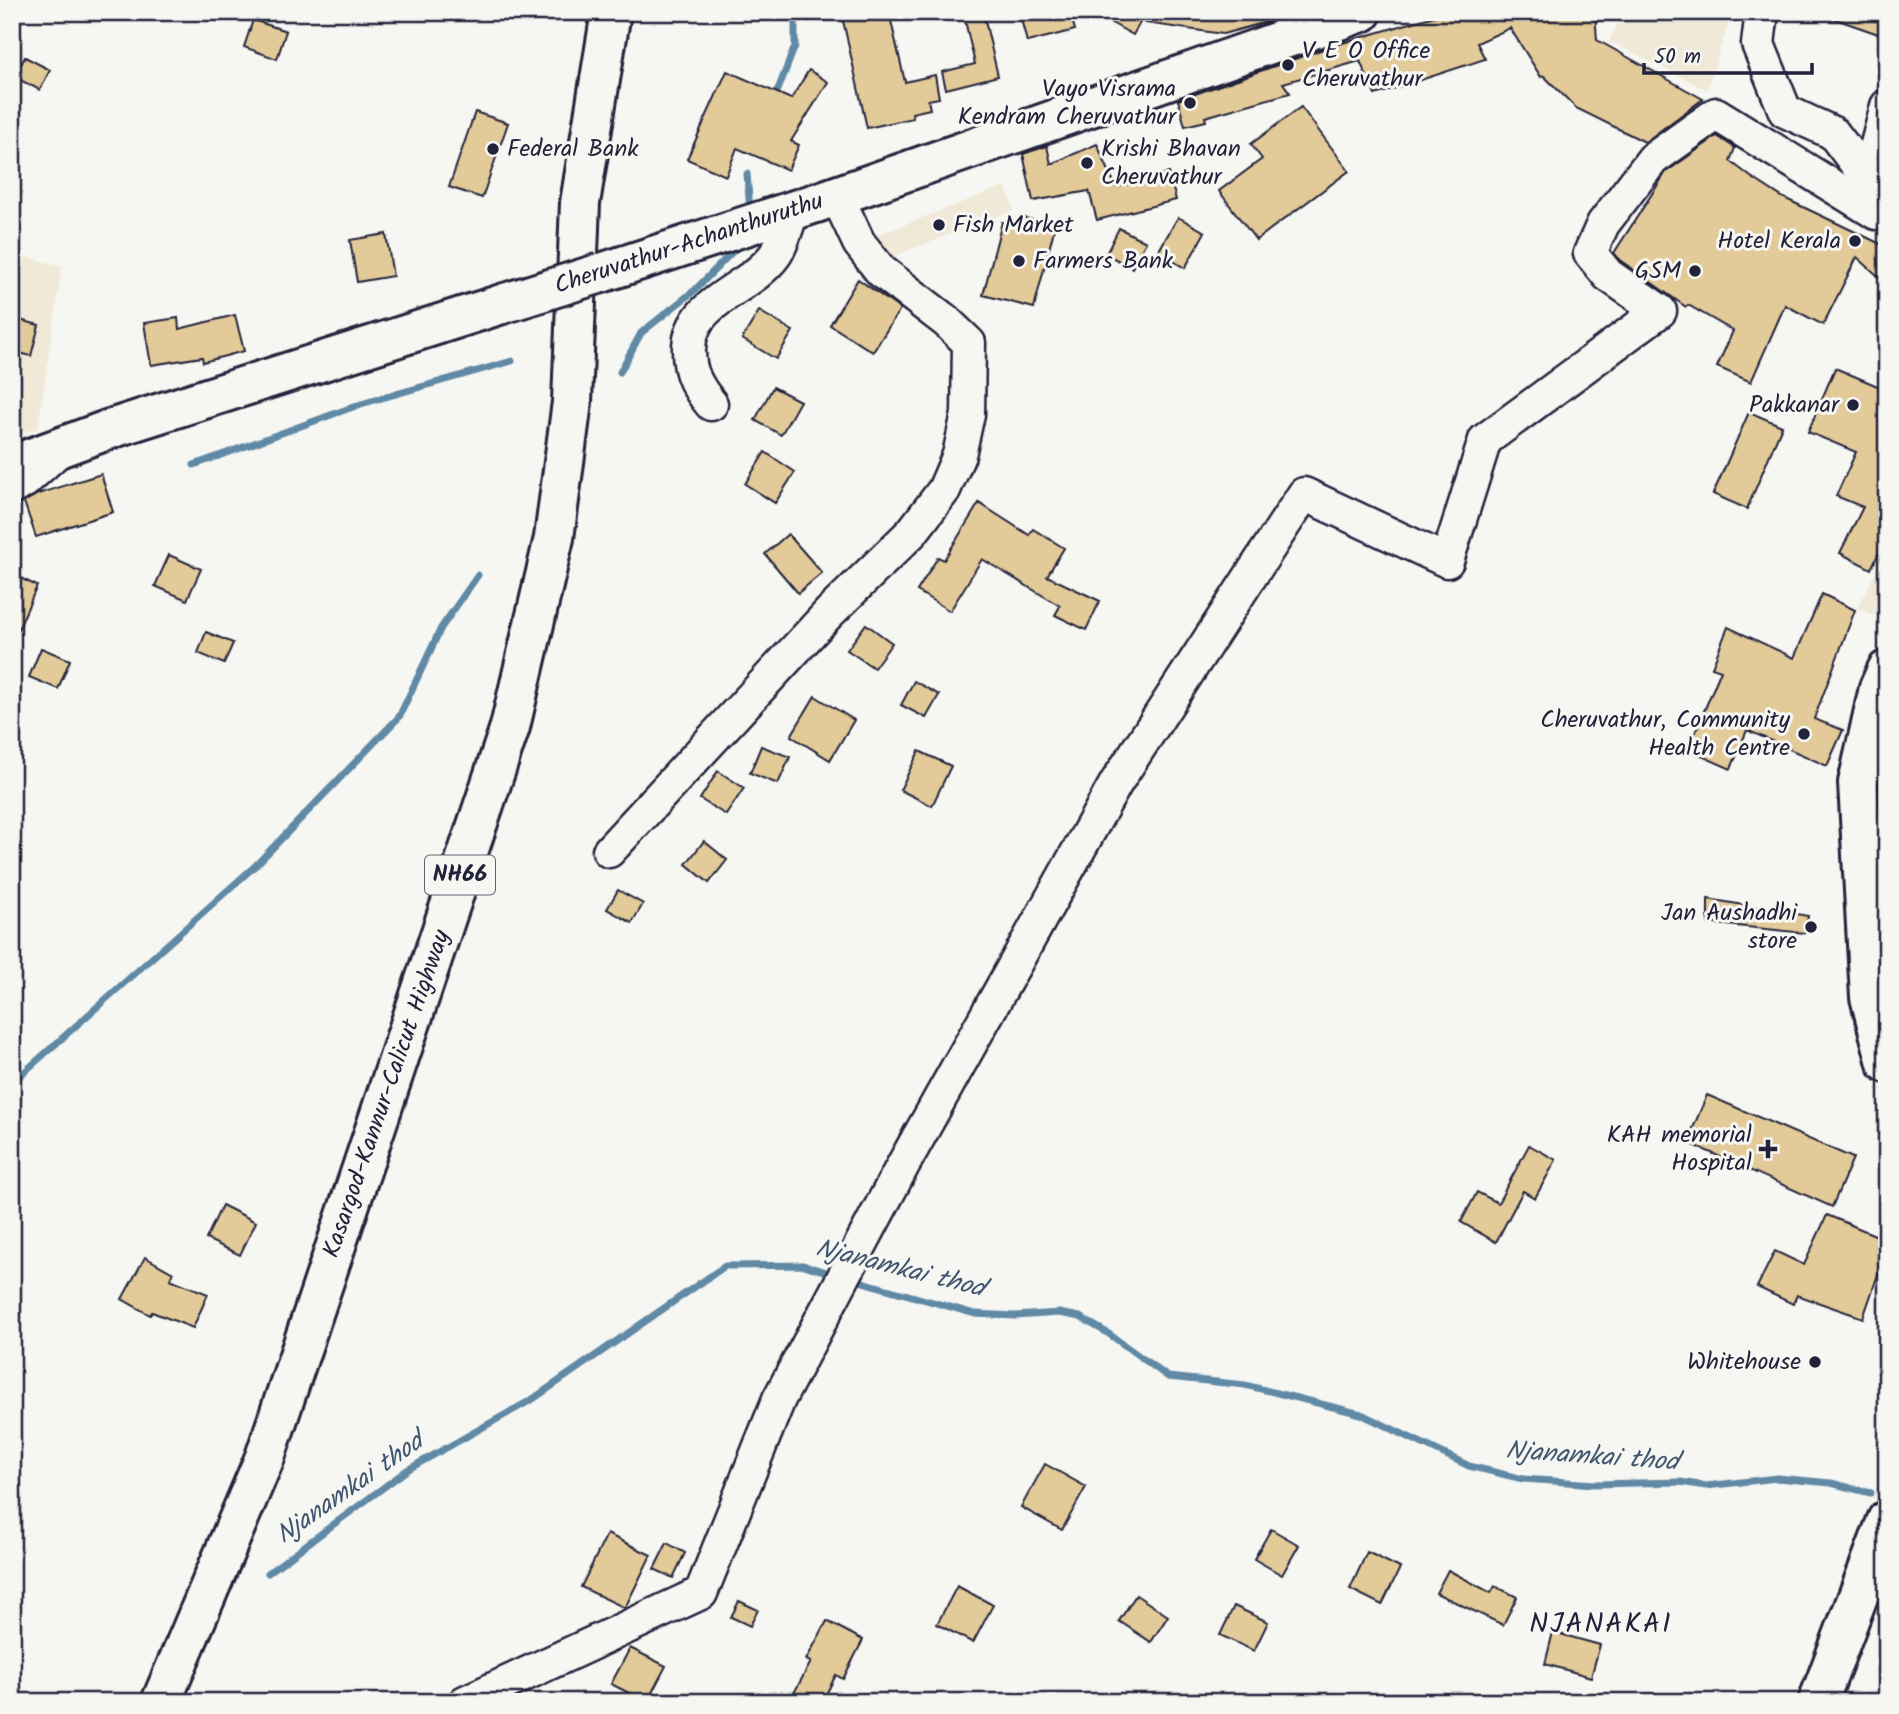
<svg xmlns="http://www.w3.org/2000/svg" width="1899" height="1714" viewBox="0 0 1899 1714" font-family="Kalam,sans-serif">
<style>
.built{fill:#f0e9d7}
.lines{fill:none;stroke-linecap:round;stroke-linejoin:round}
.stream{stroke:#6089a5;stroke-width:7}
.building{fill:#e3ca99;stroke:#22223b;stroke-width:2}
.minor-casing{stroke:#22223b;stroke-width:37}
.major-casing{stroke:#22223b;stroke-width:44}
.highway-casing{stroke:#22223b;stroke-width:44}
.minor{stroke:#f6f6f2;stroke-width:32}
.major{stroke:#f6f6f2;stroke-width:38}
.highway{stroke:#f6f6f2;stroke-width:38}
.major-bridge-casing{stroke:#22223b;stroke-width:44;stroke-linecap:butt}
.major-bridge{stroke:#f6f6f2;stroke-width:38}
.poi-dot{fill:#22223b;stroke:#f6f6f2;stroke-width:2.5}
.labels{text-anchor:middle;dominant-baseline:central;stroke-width:6;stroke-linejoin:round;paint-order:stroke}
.shield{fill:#f6f6f2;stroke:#626272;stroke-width:2}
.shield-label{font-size:23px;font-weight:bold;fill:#22223b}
.poi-label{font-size:24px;fill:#22223b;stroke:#f6f6f2;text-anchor:end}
.street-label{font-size:24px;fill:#22223b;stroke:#f6f6f2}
.water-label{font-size:26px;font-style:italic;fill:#415670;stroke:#f6f6f2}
.quarter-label{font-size:28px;letter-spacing:2px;fill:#22223b;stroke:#f6f6f2}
</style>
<rect width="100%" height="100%" fill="#f6f6f2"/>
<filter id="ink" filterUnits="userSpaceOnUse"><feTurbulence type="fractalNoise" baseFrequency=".0143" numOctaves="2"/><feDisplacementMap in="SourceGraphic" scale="14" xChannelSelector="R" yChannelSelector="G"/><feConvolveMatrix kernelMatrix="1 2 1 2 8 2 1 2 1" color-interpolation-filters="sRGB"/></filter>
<g filter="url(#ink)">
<g class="built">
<polygon points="1628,12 1732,12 1707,90 1609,41 1622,16"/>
<polygon points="1005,186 1014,210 884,260 875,236"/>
<polygon points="12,254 62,266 38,428 12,435"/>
<polygon points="1887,548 1887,588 1873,616 1858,607"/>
</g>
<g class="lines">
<g class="stream">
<polyline points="774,100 795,46 795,12"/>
<polyline points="747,174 750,211"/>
<polyline points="620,372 641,333 695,290 741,243"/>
<polyline points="194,465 361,404 512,361"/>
<polyline points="12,1083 256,865 399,717 441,628 478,575"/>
<polyline points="852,1279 975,1314 1015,1316 1059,1313 1080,1317 1109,1334 1168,1377 1245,1385 1361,1414 1469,1466 1523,1479 1595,1484 1680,1482 1706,1486 1777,1478 1831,1483 1871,1493"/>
<polyline points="268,1573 407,1470 533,1399 725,1266 803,1265 837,1275"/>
</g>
</g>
<g class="building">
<polygon points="858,12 889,12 905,82 935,75 939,98 928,100 930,109 912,113 913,118 867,128 842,16"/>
<polygon points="963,12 983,12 998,76 946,89 942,72 975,64"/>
<polygon points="1030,12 1070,12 1075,30 1027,42 1020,15"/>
<polygon points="1092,12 1146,12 1133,35"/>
<polygon points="1146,12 1247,12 1270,21 1223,34 1145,23"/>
<polygon points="1448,12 1595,12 1597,40 1703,99 1645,142 1576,108 1544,76 1541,77 1510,28 1477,43 1485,59 1375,95 1360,61 1283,83 1290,93 1205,117 1206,121 1185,126 1178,100 1332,46"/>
<polygon points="1824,12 1887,12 1887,37 1824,15"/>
<polygon points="253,20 286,31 277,59 244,47"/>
<polygon points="25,57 50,70 40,90 14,77"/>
<polygon points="809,70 828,82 791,141 799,145 788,170 737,148 726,176 687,159 727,71 791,99"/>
<polygon points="1301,107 1349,171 1256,240 1219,191 1262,159 1251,144"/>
<polygon points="475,112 508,123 482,198 449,187"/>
<polygon points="1717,136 1735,148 1730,161 1751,177 1782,197 1887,247 1887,284 1857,257 1823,325 1785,305 1751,382 1717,367 1733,331 1688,305 1686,307 1621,261 1614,253 1666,172"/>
<polygon points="1097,144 1116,187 1169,173 1176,200 1097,220 1089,191 1033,201 1023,154 1047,146 1051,164"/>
<polygon points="1021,217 1055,226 1034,308 983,295 1002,222 1019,226"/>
<polygon points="1178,217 1205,232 1185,268 1158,252"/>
<polygon points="1119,228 1146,242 1132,268 1106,254"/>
<polygon points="386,234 393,276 357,282 350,240"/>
<polygon points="858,279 900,309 873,352 830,325"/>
<polygon points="759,311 793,331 776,359 742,339"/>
<polygon points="235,315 244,351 203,362 202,357 151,365 144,323 178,318 179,329"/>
<polygon points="12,318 39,325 31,356 12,351"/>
<polygon points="1835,368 1887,390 1887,536 1871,569 1840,553 1863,507 1836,496 1856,452 1808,432"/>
<polygon points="773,387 800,401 781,435 755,420"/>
<polygon points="1749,412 1782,426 1747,509 1713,494"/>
<polygon points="765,452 795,472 775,503 745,484"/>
<polygon points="101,474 113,512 36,537 24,502 38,494"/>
<polygon points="979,503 1029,535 1033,529 1064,548 1047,576 1100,601 1086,630 1055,615 1060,606 982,559 950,611 917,591 938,557 944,560"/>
<polygon points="788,534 822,573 798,593 765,554"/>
<polygon points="169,555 201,569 187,600 155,586"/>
<polygon points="12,574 37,586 12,644"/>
<polygon points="1822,594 1855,610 1814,719 1843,730 1827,766 1747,730 1731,769 1688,750 1721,670 1712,667 1728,627 1794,658"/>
<polygon points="866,624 892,643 874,668 847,650"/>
<polygon points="206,632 233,643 224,664 198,653"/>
<polygon points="41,648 70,660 58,689 29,677"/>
<polygon points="914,681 939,695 926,718 901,705"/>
<polygon points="815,696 854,720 830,760 791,736"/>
<polygon points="761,746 790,757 778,784 750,773"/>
<polygon points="919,751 951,766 932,806 900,790"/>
<polygon points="718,771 744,788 726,815 700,799"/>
<polygon points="704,841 727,860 709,883 686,864"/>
<polygon points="618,890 643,904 632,923 607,909"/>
<polygon points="1708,899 1808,916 1805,933 1708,923"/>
<polygon points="1707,1095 1853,1158 1832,1207 1687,1142"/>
<polygon points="1529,1145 1556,1160 1535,1198 1523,1191 1496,1242 1461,1222 1477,1192 1498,1203"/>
<polygon points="222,1205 256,1222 240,1255 206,1239"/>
<polygon points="1827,1215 1887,1240 1887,1261 1883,1260 1863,1318 1797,1295 1793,1304 1757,1287 1775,1251 1804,1265"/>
<polygon points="145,1257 173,1273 170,1279 208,1294 193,1328 152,1312 150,1315 122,1299"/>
<polygon points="1045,1464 1086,1487 1062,1530 1021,1507"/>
<polygon points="1271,1529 1299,1545 1282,1575 1254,1559"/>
<polygon points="607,1534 651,1555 625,1608 581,1587"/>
<polygon points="667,1543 685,1553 673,1578 654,1569"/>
<polygon points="1367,1552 1400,1568 1382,1605 1350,1589"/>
<polygon points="1448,1570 1491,1593 1495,1586 1517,1597 1503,1625 1436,1593"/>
<polygon points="957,1586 993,1605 973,1643 937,1624"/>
<polygon points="1136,1595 1168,1616 1151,1642 1119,1621"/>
<polygon points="739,1601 758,1610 750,1626 731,1617"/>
<polygon points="1234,1606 1268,1622 1254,1651 1220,1635"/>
<polygon points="827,1621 863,1640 843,1679 836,1675 822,1702 789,1702 811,1662 806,1660"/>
<polygon points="1553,1632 1600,1645 1591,1677 1545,1664"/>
<polygon points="630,1648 666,1666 647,1702 611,1684"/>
</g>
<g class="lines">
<defs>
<g id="minor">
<polyline points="1286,12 1321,27"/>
<polyline points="1762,12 1758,44 1785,111 1833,133 1868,179"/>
<polyline points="1869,193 1868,179 1887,106"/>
<path d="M711 404C697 387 689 373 689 351 688 300 749 291 775 255 783 244 787 224 793 211"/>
<polyline points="12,488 25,481 57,452"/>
<polyline points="609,851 829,613 912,532 944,490 959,455 968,414 969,343 946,321 881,271 859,243 837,196"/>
<polyline points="465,1702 701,1593 779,1399 903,1165 1116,783 1304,494 1447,561 1485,440 1660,311 1608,275 1590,253 1603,224 1653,159 1716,114 1876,213"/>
</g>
<g id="major">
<polyline points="601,273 819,202 1362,12"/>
<polyline points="12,465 110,429 502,304"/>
<polyline points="1887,670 1879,688 1858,783 1870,997 1887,1063"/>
<polyline points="1818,1702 1887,1520"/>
</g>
<polyline id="highway" points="161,1702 265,1457 510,727 554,538 572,402 580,203 611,12"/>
</defs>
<use href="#minor" class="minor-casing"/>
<use href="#major" class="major-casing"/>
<use href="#highway" class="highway-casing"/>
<use href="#minor" class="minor"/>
<use href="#major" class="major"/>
<use href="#highway" class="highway"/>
<defs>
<polyline id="major-bridge" points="502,304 601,273"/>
</defs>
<use href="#major-bridge" class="major-bridge-casing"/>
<use href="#major-bridge" class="major-bridge"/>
</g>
</g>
<g class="poi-dot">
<circle cx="1288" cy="65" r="7"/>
<circle cx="1190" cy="103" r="7"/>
<circle cx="493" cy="149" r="7"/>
<circle cx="1087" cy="163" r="7"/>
<circle cx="939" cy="225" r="7"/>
<circle cx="1855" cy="241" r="7"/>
<circle cx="1019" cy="261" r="7"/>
<circle cx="1695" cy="271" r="7"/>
<circle cx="1853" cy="405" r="7"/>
<circle cx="1804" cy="734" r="7"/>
<circle cx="1811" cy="927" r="7"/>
<path d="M1764.5 1138.5h7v7h7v7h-7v7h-7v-7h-7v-7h7z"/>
<circle cx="1815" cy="1362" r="7"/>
</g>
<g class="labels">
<rect class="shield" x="425" y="855.5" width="70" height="39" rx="5"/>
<g class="shield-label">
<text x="460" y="875">NH66</text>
</g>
<g class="poi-label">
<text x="1302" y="51" text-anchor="start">V E O Office<tspan x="1302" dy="28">Cheruvathur</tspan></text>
<text x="1176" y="89">Vayo Visrama<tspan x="1176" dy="28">Kendram Cheruvathur</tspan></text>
<text x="507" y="149" text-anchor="start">Federal Bank</text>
<text x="1101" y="149" text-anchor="start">Krishi Bhavan<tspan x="1101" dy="28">Cheruvathur</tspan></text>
<text x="953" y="225" text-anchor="start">Fish Market</text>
<text x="1841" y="241">Hotel Kerala</text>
<text x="1033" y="261" text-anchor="start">Farmers Bank</text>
<text x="1681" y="271">GSM</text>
<text x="1839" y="405">Pakkanar</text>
<text x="1790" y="720">Cheruvathur, Community<tspan x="1790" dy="28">Health Centre</tspan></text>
<text x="1797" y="913">Jan Aushadhi<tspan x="1797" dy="28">store</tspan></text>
<text x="1752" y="1135">KAH memorial<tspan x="1752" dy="28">Hospital</tspan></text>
<text x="1801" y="1362">Whitehouse</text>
</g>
<g class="street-label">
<text transform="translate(689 244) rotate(-18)">Cheruvathur-Achanthuruthu</text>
<text transform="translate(387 1094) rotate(-71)">Kasargod-Kannur-Calicut Highway</text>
</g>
<g class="water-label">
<text transform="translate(900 1269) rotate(14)">Njanamkai thod</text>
<text transform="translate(1592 1457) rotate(4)">Njanamkai thod</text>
<text transform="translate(350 1489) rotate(-35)">Njanamkai thod</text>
</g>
<g class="quarter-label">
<text x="1601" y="1624">NJANAKAI</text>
</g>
</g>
<rect width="1899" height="1714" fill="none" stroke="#f6f6f2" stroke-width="42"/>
<rect x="21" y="21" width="1857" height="1672" fill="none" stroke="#22223b" stroke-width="2.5" filter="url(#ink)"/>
<path d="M1644 63v10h168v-10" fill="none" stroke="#22223b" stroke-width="3.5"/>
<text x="1654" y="63" font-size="21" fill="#22223b" stroke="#f6f6f2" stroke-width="5" paint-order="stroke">50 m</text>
</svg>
